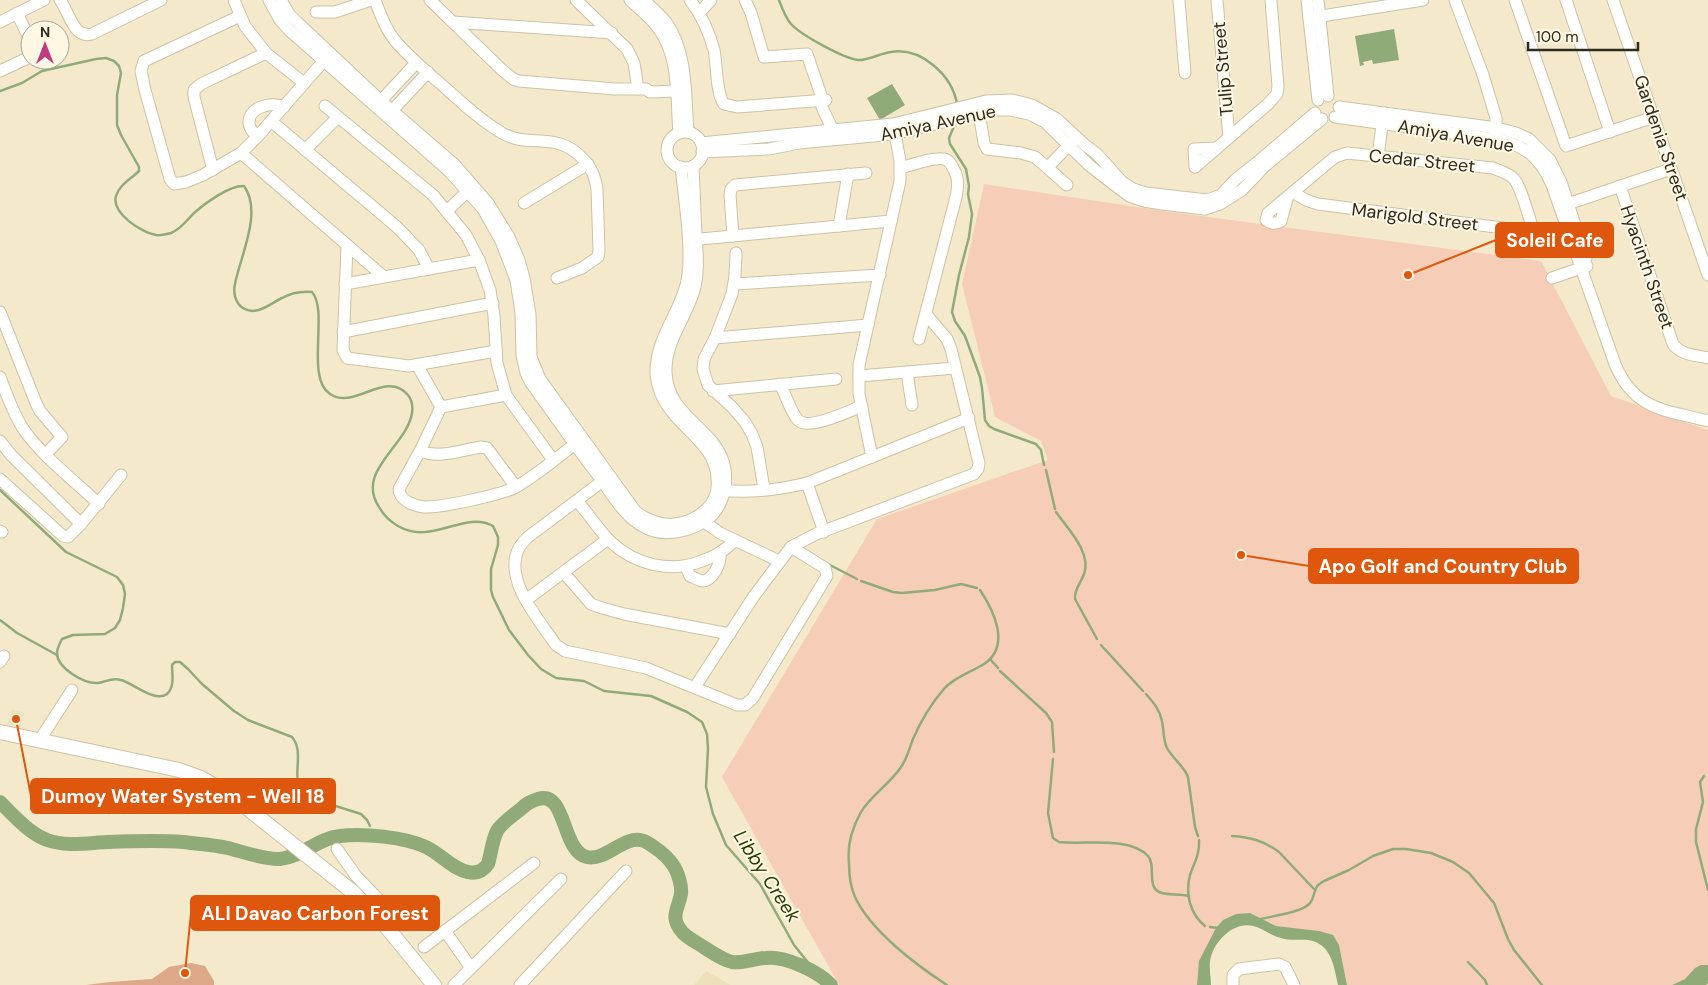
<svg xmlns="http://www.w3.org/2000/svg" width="1708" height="985" viewBox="0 0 1708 985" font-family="'DM Sans',sans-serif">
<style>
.built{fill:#ede0ba}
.green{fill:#f6ceb7}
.forest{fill:#dda888}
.water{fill:#90ab79}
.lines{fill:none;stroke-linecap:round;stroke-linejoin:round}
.stream{stroke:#90ab79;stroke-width:2.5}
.river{stroke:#90ab79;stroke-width:14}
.minor-casing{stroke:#ccc2a4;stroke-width:13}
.major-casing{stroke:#ccc2a4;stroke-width:16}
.minor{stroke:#fff;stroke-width:11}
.major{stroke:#fff;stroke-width:14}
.labels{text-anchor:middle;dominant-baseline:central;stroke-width:4;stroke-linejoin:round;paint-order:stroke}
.street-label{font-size:18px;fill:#2e2a1e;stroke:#fdf7e4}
.water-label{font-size:19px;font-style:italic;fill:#233c04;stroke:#fdf7e4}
.leader{fill:none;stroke:#df570d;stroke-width:2}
.callout-dot{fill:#df570d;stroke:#fdf7e4;stroke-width:2}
.callout{fill:#df570d;stroke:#df570d;stroke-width:2}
.callout-label{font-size:19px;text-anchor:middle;font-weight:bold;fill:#fff}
</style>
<rect width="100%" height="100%" fill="#f4eacb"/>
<g class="built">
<polygon points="12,709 24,713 20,728 7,724"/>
<polygon points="706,971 731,985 694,985"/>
</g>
<polygon class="green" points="984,184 1163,211 1541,261 1611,396 1708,430 1708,985 1682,985 1680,981 1672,985 1347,985 1339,945 1297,929 1276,926 1250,913 1223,920 1197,985 839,985 722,777 877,519 1048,460 1041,441 995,417 962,284"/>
<polygon class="forest" points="191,963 205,966 214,981 214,985 86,985 110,982 152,979 169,967"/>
<g class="water">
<polygon points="1394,29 1399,60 1373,64 1372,60 1363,62 1364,65 1360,66 1355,36"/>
<polygon points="892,84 905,105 880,120 867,98"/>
<path d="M1250 913 1276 926 1319 931 1333 935 1339 945 1347 985H1338C1334 966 1331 943 1308 940 1299 939 1290 941 1281 938 1271 936 1263 928 1253 926 1233 921 1212 943 1210 962 1209 969 1211 977 1211 985H1197L1199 961 1216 928 1223 920 1236 914Z"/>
<polygon points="1701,965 1708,965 1708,983 1706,985 1672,985 1685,979 1695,968"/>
</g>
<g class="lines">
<g class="stream">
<path d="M779 0C782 8 785 17 791 24 801 35 843 58 858 60 867 61 881 53 891 52 921 47 952 75 957 104"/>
<path d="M0 91 22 83 42 71 96 59 106 58 114 61 119 66 121 73 117 95V125L121 135 139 167V171C131 179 119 185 116 196 111 213 142 233 156 235 161 236 167 234 171 233 181 229 187 220 194 213 205 203 230 185 244 186 263 212 240 257 235 284 233 292 235 303 243 308 256 317 271 303 282 298 291 293 302 291 312 292 329 311 305 378 330 394 336 398 344 399 352 397 370 393 392 376 408 395 412 400 413 406 412 413 407 446 355 471 379 507 383 514 391 522 398 526 432 546 464 510 493 526L498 537V545L491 569V590L493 597 509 630 528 655 541 669 556 678 584 681 604 691 651 696 687 712 702 722 707 734 708 748 706 787 713 814 726 845 760 884 794 945 818 975"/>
<polyline points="955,124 949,138 950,144 966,169 969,186 968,194 972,214 969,237 959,275 952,312 955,321 965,336 980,377 982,388 985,420 989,426 994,429 1036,444 1041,450 1044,465"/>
<polyline points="1046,470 1055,509"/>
<path d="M0 490 66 552 117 577 123 585 125 594 123 608 120 620 115 628 105 634 73 635 62 639C60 643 57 648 57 653 57 668 84 684 98 683 107 682 111 677 121 680 133 683 155 703 167 694 175 687 172 674 172 665L175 662H180L188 669 202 684 234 711 248 720 292 737C306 754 289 777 304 796L361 814 367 820 370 826"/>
<path d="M1056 512C1068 529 1092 553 1084 574 1081 583 1074 589 1075 599L1097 639"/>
<polyline points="826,563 857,579"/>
<polyline points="861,581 893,592 902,593 935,590 961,584 977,588"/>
<polyline points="0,620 17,633 57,655"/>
<polyline points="1101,645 1143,691"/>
<polyline points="990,659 998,668"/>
<polyline points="1000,671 1046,713 1052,722 1054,752"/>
<path d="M1146 694C1153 702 1160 710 1162 721 1164 730 1163 740 1167 748 1173 759 1184 766 1188 777L1195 827 1198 836"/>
<path d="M1053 759 1048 813 1053 838 1059 842C1084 845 1129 836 1148 856 1157 866 1145 889 1162 893 1168 895 1180 894 1189 896"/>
<polyline points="1704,776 1700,782 1703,802 1696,829 1696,842 1708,890"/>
<polyline points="371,830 375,837"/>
<path d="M1232 836C1250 837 1264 841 1279 852L1314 889"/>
<path d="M1199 840C1200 854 1194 863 1190 875 1185 894 1190 914 1205 926"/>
<path d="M1261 919C1272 916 1304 912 1310 903 1315 897 1313 891 1318 885L1324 881 1349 870 1373 856 1393 849H1406L1431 853 1453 862 1469 873 1494 903 1508 939 1514 950 1542 985"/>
<polyline points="1210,927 1219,928"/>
<polyline points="1468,962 1485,980 1487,985"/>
<path d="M947 985C916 965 871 931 855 897 850 886 849 875 849 863 847 845 852 828 861 812 871 795 890 784 901 767 907 759 909 749 913 739 920 723 931 704 943 690 953 678 971 672 984 664 1011 646 994 611 980 590"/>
</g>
<path class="river" d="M0 802C14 816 29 833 47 840 67 847 87 843 107 842 133 841 158 840 183 842 198 844 214 845 228 848 243 852 266 860 280 859 302 857 318 838 340 836 363 833 405 837 426 847 441 854 452 869 468 872 476 874 483 871 488 864 491 854 492 841 497 831 502 822 514 815 522 808 527 803 531 801 538 799 567 790 561 851 587 857 607 861 624 834 644 841 647 842 651 845 654 847 660 851 669 859 673 865 678 872 682 886 681 894 678 910 669 917 683 933 689 939 698 943 705 948 713 953 723 960 732 962 743 964 755 958 766 958 785 956 818 971 831 985"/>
<defs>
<g id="minor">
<path d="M60 0C70 13 73 39 92 34L161 0"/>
<polyline points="234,0 245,26 266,53 304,83"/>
<path d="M269 0 280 20 289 30 449 171 483 209 501 241 516 280 521 313 522 355 526 373 531 383C554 415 576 447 600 478 613 496 625 518 646 528 663 537 687 532 704 522 721 511 728 489 725 469 719 429 667 418 666 372 665 340 688 316 695 287 699 269 697 251 696 234 695 211 694 188 693 166"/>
<path d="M281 0 289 14 297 22 381 101 455 165 488 203 509 237 519 260 524 278 530 314 531 357 540 379 636 512C647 520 662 526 675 524 689 522 702 516 711 504 716 497 718 488 717 479 716 448 689 434 672 412 663 401 657 387 656 374 655 340 678 316 686 285 694 256 684 198 681 167"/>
<path d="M375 0C380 13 384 26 393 38 407 56 425 70 442 85 461 102 480 120 502 133 529 149 557 130 583 159 592 168 595 177 597 189L599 251 598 257 582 268 557 278"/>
<polyline points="430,0 501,69 513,79 519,81 615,89 646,89 650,92 676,91"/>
<polyline points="576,0 627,49 634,63 638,89"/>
<path d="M630 0C639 9 650 17 658 28 680 56 676 99 679 133"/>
<path d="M644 0C651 7 659 14 666 22 688 53 685 96 688 132"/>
<path d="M690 0C701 14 709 32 714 50 717 64 716 94 724 104L737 107 826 100"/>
<path d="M745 0 751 13 764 57 807 54 821 95C818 109 833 122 834 138"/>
<polyline points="1179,0 1185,73"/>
<polyline points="1217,0 1229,138"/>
<polyline points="1307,0 1318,100"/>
<polyline points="1318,0 1328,96"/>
<polyline points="1455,0 1483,75 1496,118 1496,134"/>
<polyline points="1515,0 1566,146 1654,117"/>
<polyline points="1566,0 1610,132"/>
<polyline points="1613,0 1708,275"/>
<polyline points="316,12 335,12 371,0"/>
<polyline points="17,13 30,40"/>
<polyline points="699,13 711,0"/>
<polyline points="240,16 144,61 141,71 145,90 170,179 174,184 186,182 203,175 241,153 257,137 328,56"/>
<polyline points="1309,18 1423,0"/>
<polyline points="0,22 44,0"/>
<polyline points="453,22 612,33"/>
<polyline points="0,71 30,57"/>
<polyline points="377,105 416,63"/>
<polyline points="325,106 433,195 466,235 479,260 490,290 494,316 497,363 506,395 553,460"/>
<polyline points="978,106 984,143 987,149 1021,153 1035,157 1067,185"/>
<polyline points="1339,107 1497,128 1516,133 1529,139 1550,160 1561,182 1586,258"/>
<polyline points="388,115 428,72"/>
<path d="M1335 117 1495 139C1525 145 1540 157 1552 185L1615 364C1634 410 1665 410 1708 421"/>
<polyline points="271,121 397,227 419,250 429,269"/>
<circle cx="685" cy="150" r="18"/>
<path d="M257 137C254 133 249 129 249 123 248 107 272 101 284 107"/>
<polyline points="701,143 893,124 986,101 1012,100 1032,105 1057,119 1085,145 1097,154 1122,182 1133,189 1146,193 1207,200 1221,195 1236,179 1260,160 1315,113"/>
<polyline points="305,150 338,117"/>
<polyline points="702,152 769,149 799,143 884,135 912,130 989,110 1010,110 1029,114 1045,122 1090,166 1129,196 1144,201 1162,204 1205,209 1220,204 1242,190 1265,166 1322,119"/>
<polyline points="241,153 384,277"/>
<polyline points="1378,156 1383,118"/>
<polyline points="1048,167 1073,141"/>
<polyline points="1195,167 1268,104 1277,94 1278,86 1271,0"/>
<polyline points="1195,167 1194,149 1217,148"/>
<path d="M901 168C911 165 939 155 947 160 951 163 952 166 954 170 959 178 958 188 956 197L919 339"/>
<polyline points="213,170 194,97 194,90 201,84 266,53"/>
<path d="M1620 186 1673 344C1681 355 1695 355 1708 358"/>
<polyline points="1294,193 1306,200 1318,204 1534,232 1570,235 1574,234"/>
<path d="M1287 199 1281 221C1276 224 1271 224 1266 220L1268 213 1329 162 1335 157 1347 153 1493 168C1500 171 1509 173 1514 179 1522 188 1529 219 1534 232"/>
<polyline points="524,203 588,164"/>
<polyline points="1562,206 1671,169"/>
<polyline points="447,211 473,186"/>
<polyline points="839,226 848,174"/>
<polyline points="733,236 730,195 731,189 735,185 866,173"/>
<polyline points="690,240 891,221"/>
<polyline points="347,245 343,350 347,358 409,366 496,351"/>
<polyline points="736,253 735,276 732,294 715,338 704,359 703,369 708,385 732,407 745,422 752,434 757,447 764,489"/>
<polyline points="1552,278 1587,266"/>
<polyline points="345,284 479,260"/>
<polyline points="734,284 880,275"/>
<polyline points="0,312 36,403 40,411 62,437 46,454"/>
<polyline points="343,332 493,303"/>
<polyline points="715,338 868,325"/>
<polyline points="417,365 441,407"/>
<polyline points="907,372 912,405"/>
<polyline points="859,376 955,368"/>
<path d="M0 377C7 395 13 414 24 430 43 457 75 481 99 504"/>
<path d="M780 384C786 395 790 411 798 420 808 431 849 411 862 406"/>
<polyline points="713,391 836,379"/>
<path d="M441 407 420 451 399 489C399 500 414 506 424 507 440 508 499 495 514 488 536 476 559 456 579 441"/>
<polyline points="441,407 506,395"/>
<polyline points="0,441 11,455 81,524 121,475"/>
<path d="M420 451C440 459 461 450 481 447L487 448 516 487"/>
<polyline points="872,457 859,394 859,365 900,181 900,161 894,128"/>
<path d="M608 477 528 537C524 541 520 545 518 550 504 581 540 621 556 645L565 651 646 668 737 705H745L753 698 827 576 825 568 791 547"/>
<polyline points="0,479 63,536 68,537 81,524"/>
<polyline points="807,483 824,532"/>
<path d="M718 490C747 493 779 490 807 483L969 418"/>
<path d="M577 501C589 514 599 531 612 543 635 564 669 573 699 562 713 557 724 552 735 540"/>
<polyline points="699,518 720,533 779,561"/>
<polyline points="0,531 2,532"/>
<path d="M686 567 690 576C693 577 698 580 702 581 713 581 721 563 720 554"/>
<polyline points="564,573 591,604 599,607 624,614 730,634"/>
<polyline points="526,600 608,539"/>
<polyline points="0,662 4,656"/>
<polyline points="695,687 754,596 791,547 816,534 974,474 978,469 979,463 951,349 947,339 926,314"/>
<polyline points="39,741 72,690"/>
<polyline points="337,849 356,876 385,906 388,913 384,924"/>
<polyline points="445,931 471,968"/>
<polyline points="424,947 534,863"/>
<polyline points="454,985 561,879"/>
<polyline points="520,985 626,871"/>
<polyline points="1233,985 1233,975 1239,969 1279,964 1285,967 1294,985"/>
</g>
<polyline id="major" points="0,732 179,770 201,778 232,796 354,893 384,924 434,985"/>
</defs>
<use href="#minor" class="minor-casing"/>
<use href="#major" class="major-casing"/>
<use href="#minor" class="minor"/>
<use href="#major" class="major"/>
</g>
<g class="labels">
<g class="street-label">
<text transform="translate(1223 69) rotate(-95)">Tulip Street</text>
<text transform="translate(938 123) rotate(-12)">Amiya Avenue</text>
<text transform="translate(1456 136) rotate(10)">Amiya Avenue</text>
<text transform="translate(1661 138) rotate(71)">Gardenia Street</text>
<text transform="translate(1422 161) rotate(6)">Cedar Street</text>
<text transform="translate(1415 217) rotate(7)">Marigold Street</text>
<text transform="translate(1647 267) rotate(71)">Hyacinth Street</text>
</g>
<g class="water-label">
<text transform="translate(767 876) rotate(57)">Libby Creek</text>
</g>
</g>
<path class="leader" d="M1408 275L1496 240M1241 555L1309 566M16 719L31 796M185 973L191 913"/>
<g class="callout-dot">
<circle cx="1408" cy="275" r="5"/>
<circle cx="1241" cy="555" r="5"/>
<circle cx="16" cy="719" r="5"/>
<circle cx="185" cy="973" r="5"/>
</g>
<g class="callout">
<rect x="1496" y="223" width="117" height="34" rx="5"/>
<rect x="1309" y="549" width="269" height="34" rx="5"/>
<rect x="31" y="779" width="304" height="34" rx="5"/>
<rect x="191" y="896" width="248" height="34" rx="5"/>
</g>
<g class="callout-label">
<text x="1555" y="247">Soleil Cafe</text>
<text x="1443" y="573">Apo Golf and Country Club</text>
<text x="183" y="803">Dumoy Water System - Well 18</text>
<text x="315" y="920">ALI Davao Carbon Forest</text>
</g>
<g transform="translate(45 45)"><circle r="24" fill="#fdf7e4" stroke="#aaa595"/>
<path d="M0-4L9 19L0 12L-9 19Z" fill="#bf3b80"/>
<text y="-8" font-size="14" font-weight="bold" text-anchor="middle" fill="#2e2a1e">N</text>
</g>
<path d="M1528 42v8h110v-8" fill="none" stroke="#2e2a1e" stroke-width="2.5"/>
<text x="1536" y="42" font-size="15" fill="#2e2a1e" stroke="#fdf7e4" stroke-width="4" paint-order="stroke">100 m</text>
</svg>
